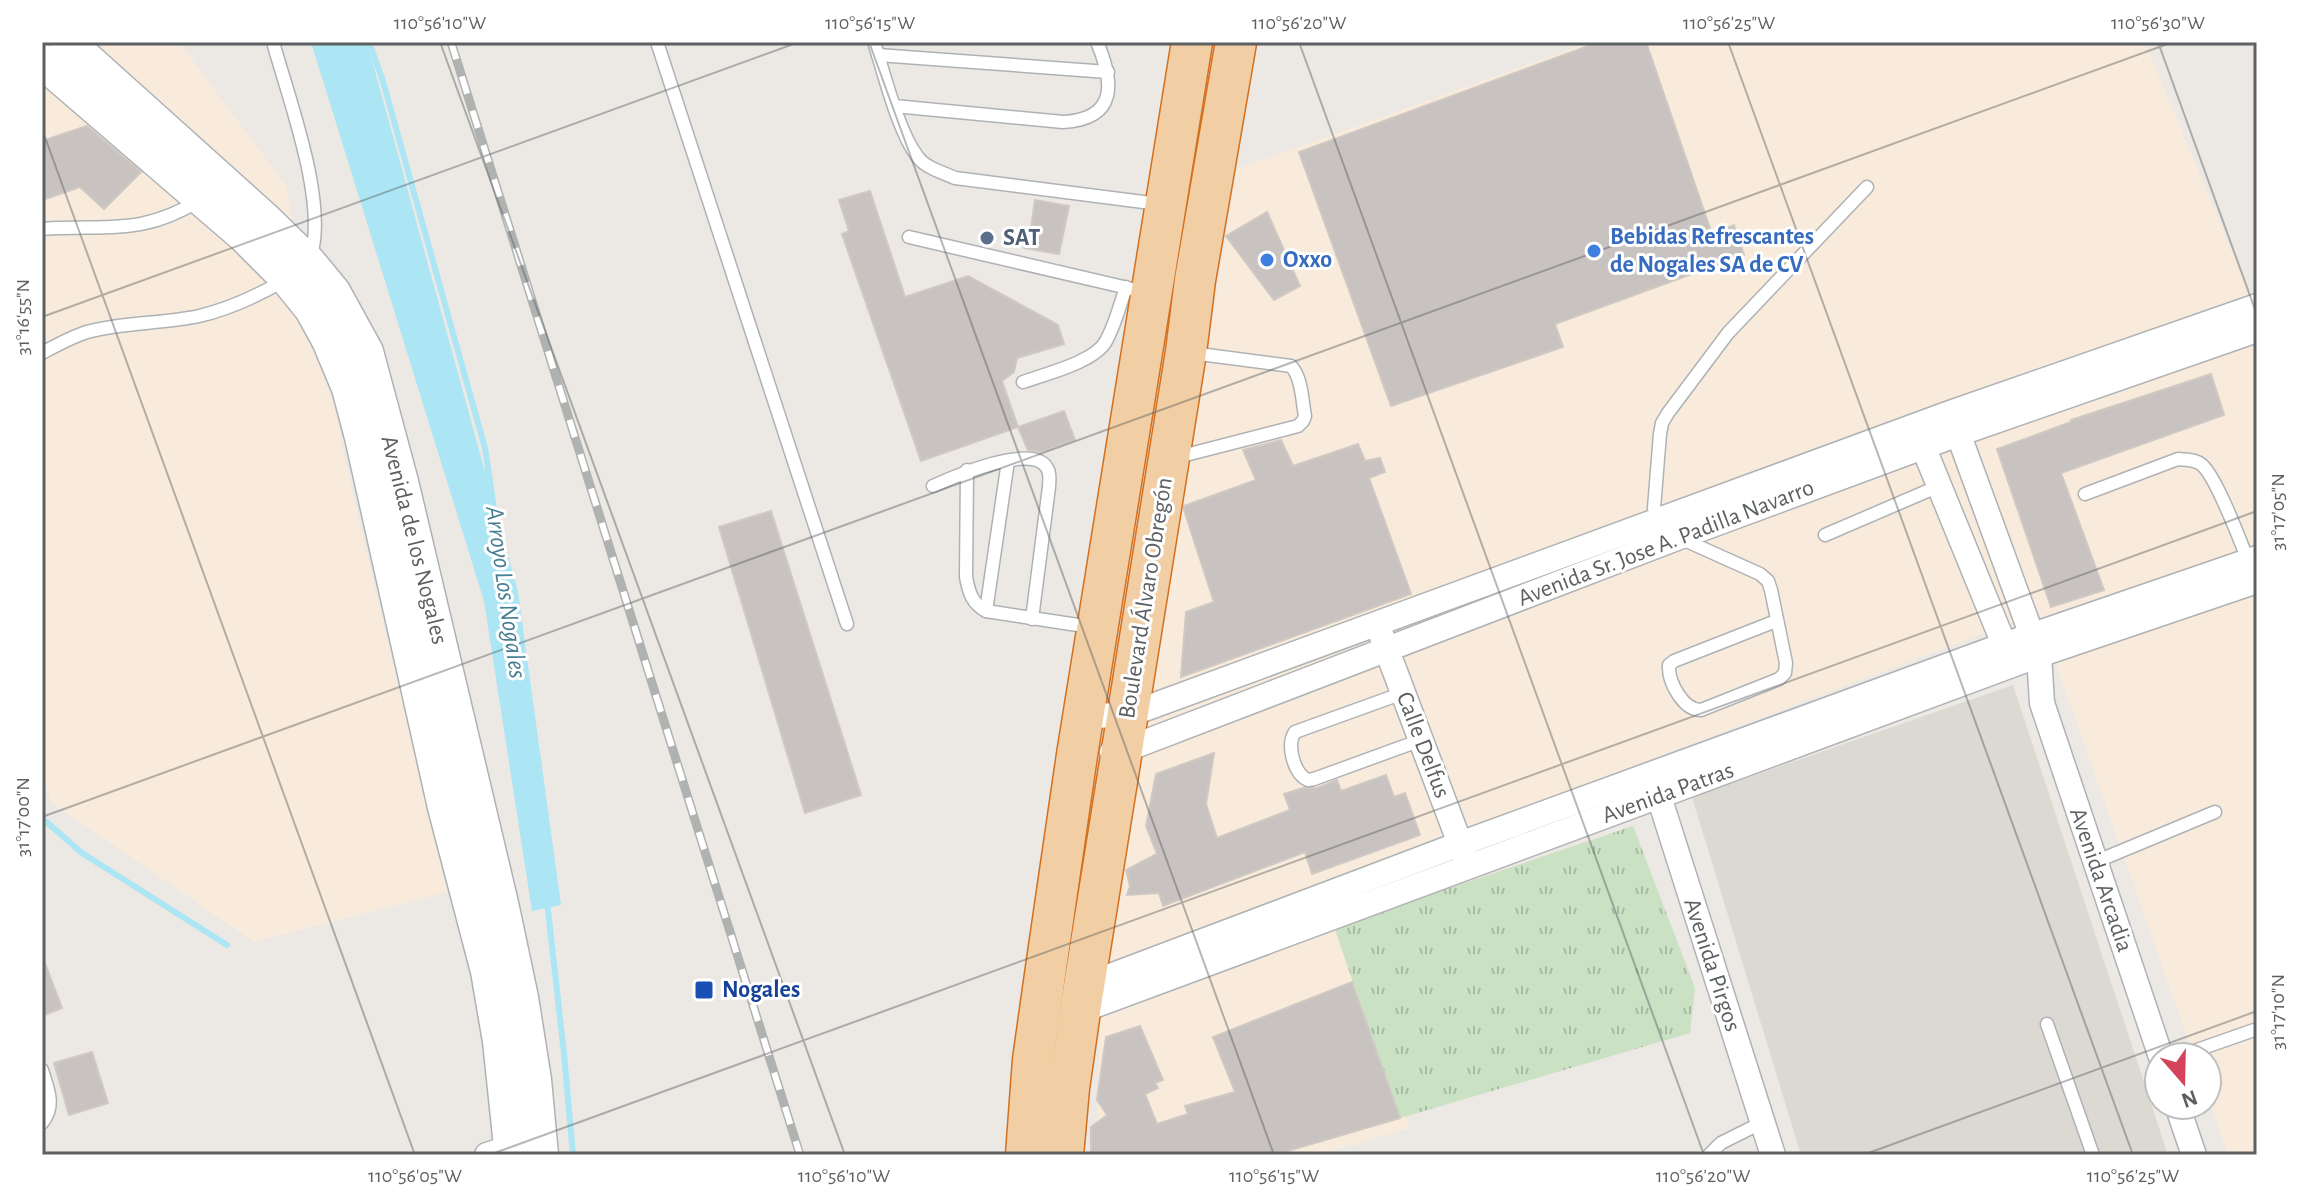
<svg xmlns="http://www.w3.org/2000/svg" width="2299" height="1197" viewBox="0 0 2299 1197" font-family="'Alegreya Sans',sans-serif">
<style>
.commercial{fill:#f9ebdc}
.education{fill:#dcd8d2}
.grass{fill:url(#grass-tufts)}
.water{fill:#ace6f4}
.lines{fill:none;stroke-linecap:round;stroke-linejoin:round}
.stream{stroke:#ace6f4;stroke-width:6}
.building{fill:#c8c3c0;stroke:#d0c9c3;stroke-width:2}
.service-casing{stroke:#afb2b4;stroke-width:15}
.minor-casing{stroke:#afb2b4;stroke-width:27}
.secondary-casing{stroke:#aeb2b5;stroke-width:37}
.trunk-casing{stroke:#d46f1d;stroke-width:43}
.service{stroke:#fff;stroke-width:12}
.minor{stroke:#fff;stroke-width:24}
.secondary{stroke:#fff;stroke-width:34}
.trunk{stroke:#f2cea4;stroke-width:40}
.rail-casing{stroke:#b0b1b1;stroke-width:9}
.rail{stroke:#fff;stroke-width:6;stroke-dasharray:18;stroke-linecap:butt}
.ticks{fill:none;stroke:#5c6062;stroke-width:2;stroke-opacity:0.45}
.service-dot{fill:#5c6f8a;stroke:#fff;stroke-width:3}
.shop-dot{fill:#3f7fe0;stroke:#fff;stroke-width:3}
.transit-dot{fill:#1a4fb4;stroke:#fff;stroke-width:3}
.labels{text-anchor:middle;dominant-baseline:central;stroke-width:6;stroke-linejoin:round;paint-order:stroke}
.shop-label{font-size:24px;font-weight:bold;fill:#366cbe;stroke:#fff;text-anchor:start}
.service-label{font-size:24px;font-weight:bold;fill:#4e5e75;stroke:#fff;text-anchor:start}
.street-label{font-size:24px;fill:#5c6062;stroke:#fff}
.transit-label{font-size:24px;font-weight:bold;fill:#164399;stroke:#fff;text-anchor:start}
.water-label{font-size:26px;font-style:italic;fill:#467e93;stroke:#fff}
.neatline{fill:none;stroke:#5c6062;stroke-width:3}
.ticks-label{font-size:20px;text-anchor:middle;fill:#5c6062}
</style>
<defs>
<pattern id="grass-tufts" width="24" height="20" patternUnits="userSpaceOnUse" patternTransform="scale(2)"><rect width="24" height="20" fill="#cae1c3"/><path d="M3 7l-1-3M5 7V3M7 7l1-3M15 17l-1-3M17 17v-4M19 17l1-3" fill="none" stroke="#a7baa2"/></pattern>
</defs>
<rect width="100%" height="100%" fill="#ece8e4"/>
<g class="commercial">
<polygon points="42,42 179,42 287,187 308,338 335,405 349,478 447,892 254,942 51,802 42,776"/>
<polygon points="1591,42 2145,42 2257,312 2257,1155 2228,1155 2207,1094 2207,1057 2194,1057 2038,613 1323,883 1410,1128 1316,1155 1096,1155 1102,964 1152,687 1237,169"/>
</g>
<polygon class="education" points="2013,685 2168,1155 1801,1155 1692,797"/>
<polygon class="grass" points="1633,826 1695,988 1690,1033 1400,1118 1334,927"/>
<polygon class="water" points="311,42 367,42 518,592 561,905 532,911 484,601"/>
<g class="lines">
<g class="stream">
<polyline points="369,42 382,78 485,448 494,509"/>
<polyline points="42,818 82,853 227,945"/>
<polyline points="547,901 564,1054 573,1155"/>
</g>
</g>
<g class="building">
<polygon points="1599,42 1646,42 1712,234 1734,225 1744,255 1555,324 1563,347 1391,406 1299,152"/>
<polygon points="87,126 141,172 104,209 80,187 42,200 42,141"/>
<polygon points="870,191 905,297 968,276 1058,325 1064,344 1017,358 1014,372 1002,381 1018,427 921,461 842,234 849,231 839,200"/>
<polygon points="1035,200 1069,206 1059,254 1024,248 1028,227 1031,228"/>
<polygon points="1267,212 1300,286 1274,300 1226,236"/>
<polygon points="2211,374 2224,415 2061,473 2104,590 2051,607 1997,449 2071,422 2071,420"/>
<polygon points="1064,411 1075,440 1041,452 1028,450 1018,427"/>
<polygon points="1281,440 1293,466 1358,444 1365,461 1380,458 1385,472 1369,478 1411,594 1181,677 1186,612 1214,602 1184,510 1184,506 1256,480 1243,450"/>
<polygon points="771,511 861,795 805,813 719,527"/>
<polygon points="1214,753 1206,804 1217,838 1290,810 1284,794 1303,788 1317,788 1337,780 1341,791 1386,775 1394,797 1405,793 1420,835 1312,874 1305,852 1163,906 1159,893 1127,895 1130,886 1126,870 1157,854 1146,826 1156,774"/>
<polygon points="43,958 62,1008 42,1016 42,959"/>
<polygon points="1352,982 1400,1118 1274,1155 1091,1155 1091,1127 1107,1115 1097,1100 1106,1037 1140,1026 1163,1080 1155,1083 1158,1088 1145,1094 1157,1124 1188,1114 1185,1106 1235,1092 1213,1037"/>
<polygon points="92,1052 108,1103 69,1115 54,1063"/>
</g>
<g class="lines">
<defs>
<g id="service">
<path d="M273 42C288 97 329 205 310 258"/>
<polyline points="657,42 847,624"/>
<path d="M874 42C884 73 898 131 917 156 925 168 942 172 955 178L1159 204"/>
<polyline points="878,55 1108,72"/>
<path d="M894 106 1063 122C1118 119 1114 82 1097 42"/>
<path d="M42 229C107 224 139 237 200 200"/>
<polyline points="909,237 1145,292"/>
<path d="M42 353C57 345 71 337 87 332 124 322 162 324 199 316 230 309 257 296 285 280"/>
<path d="M1023 382C1045 374 1095 362 1106 341 1115 325 1120 305 1126 287"/>
<path d="M1174 458 1298 426 1303 421 1305 416C1302 400 1302 378 1291 366L1192 353"/>
<path d="M967 470 966 577C969 593 972 603 986 611L1091 627"/>
<path d="M933 486C953 477 1033 442 1047 468 1051 474 1049 481 1049 487L1032 619"/>
<path d="M2085 494 2178 459C2187 460 2195 459 2202 465 2217 478 2241 543 2249 563"/>
<polyline points="1657,521 1654,508 1660,434 1662,423 1668,413 1728,333 1867,187"/>
<polyline points="1825,535 1939,486"/>
<path d="M1682 539 1760 574 1768 581 1771 590 1786 663 1785 673 1779 679 1701 710C1683 710 1668 682 1669 665L1674 661 1776 621"/>
<polyline points="986,611 1008,461"/>
<path d="M1403 693 1295 732C1286 745 1294 774 1308 780L1314 779 1421 740"/>
<polyline points="2095,862 2215,812"/>
<polyline points="2047,1024 2093,1155"/>
<polyline points="2177,1057 2257,1029"/>
<path d="M42 1070C48 1089 56 1106 42 1123"/>
<polyline points="1709,1155 1721,1143 1763,1122"/>
</g>
<g id="minor">
<polyline points="1954,422 2039,655 2042,703 2161,1057"/>
<polyline points="1918,434 2010,659"/>
<polyline points="1382,637 1465,857"/>
<polyline points="1084,716 1128,715 1950,413 2257,306"/>
<polyline points="1112,752 1122,751 1677,538 1958,434 2257,330"/>
<polyline points="1655,784 1773,1155"/>
<polyline points="1084,986 1460,844 2004,645 2257,558"/>
<polyline points="1080,1011 2039,655 2257,581"/>
<polyline points="2177,1105 2194,1155"/>
<polyline points="487,1155 511,1147"/>
</g>
<g id="secondary">
<polyline points="67,42 265,220 309,263 333,292 366,352 401,482 502,908 521,998 534,1080 541,1155"/>
<polyline points="42,61 244,235 287,278 312,309 329,340 349,388 362,437 445,807 488,971 500,1041 512,1155"/>
</g>
<g id="trunk">
<polyline points="1026,1155 1033,1060 1047,961 1077,755 1192,42"/>
<polyline points="1063,1155 1069,1088 1080,1011 1186,352 1195,280 1236,42"/>
</g>
</defs>
<use href="#service" class="service-casing"/>
<use href="#minor" class="minor-casing"/>
<use href="#secondary" class="secondary-casing"/>
<use href="#trunk" class="trunk-casing"/>
<use href="#service" class="service"/>
<use href="#minor" class="minor"/>
<use href="#secondary" class="secondary"/>
<use href="#trunk" class="trunk"/>
<defs>
<polyline id="rail" points="451,42 800,1155"/>
</defs>
<use href="#rail" class="rail-casing"/>
<use href="#rail" class="rail"/>
</g>
<path class="ticks" d="M440 42 845 1155M869 42 1274 1155M1299 42 1704 1155M1728 42 2133 1155M2158 42 2257 315M42 129 415 1155M42 317 799 42M42 817 2173 42M489 1155 2257 511M1863 1155 2257 1011"/>
<circle class="service-dot" cx="987" cy="238" r="8"/>
<g class="shop-dot">
<circle cx="1594" cy="251" r="8"/>
<circle cx="1267" cy="260" r="8"/>
</g>
<rect class="transit-dot" x="694" y="980" width="20" height="20" rx="4"/>
<g class="labels">
<g class="shop-label">
<text x="1610" y="237">Bebidas Refrescantes<tspan x="1610" dy="28">de Nogales SA de CV</tspan></text>
<text x="1283" y="260">Oxxo</text>
</g>
<g class="service-label">
<text x="1003" y="238">SAT</text>
</g>
<g class="street-label">
<text transform="translate(414 540) rotate(76)">Avenida de los Nogales</text>
<text transform="translate(1666 543) rotate(-21)">Avenida Sr. Jose A. Padilla Navarro</text>
<text transform="translate(1146 598) rotate(-81)">Boulevard Álvaro Obregón</text>
<text transform="translate(1423 745) rotate(69)">Calle Delfus</text>
<text transform="translate(1668 793) rotate(-20)">Avenida Patras</text>
<text transform="translate(2101 880) rotate(71)">Avenida Arcadia</text>
<text transform="translate(1712 965) rotate(72)">Avenida Pirgos</text>
</g>
<g class="transit-label">
<text x="722" y="990">Nogales</text>
</g>
<g class="water-label">
<text transform="translate(506 592) rotate(82)">Arroyo Los Nogales</text>
</g>
</g>
<rect width="2299" height="1197" fill="none" stroke="#ffffff" stroke-width="88"/>
<g transform="translate(2183 1081) rotate(160)"><circle r="38" fill="#ffffff" stroke="#bebfc0" stroke-width="2"/>
<path d="M0-6L14 30L0 20L-14 30Z" fill="#d3435b"/>
<text y="-12" font-size="22" font-weight="bold" text-anchor="middle" fill="#5c6062">N</text>
</g>
<rect x="44" y="44" width="2211" height="1109" class="neatline"/>
<g class="ticks-label">
<text x="440" y="29">110°56'10"W</text>
<text x="870" y="29">110°56'15"W</text>
<text x="1299" y="29">110°56'20"W</text>
<text x="1729" y="29">110°56'25"W</text>
<text x="2158" y="29">110°56'30"W</text>
<text transform="translate(22 317) rotate(-90)" y="7">31°16'55"N</text>
<text transform="translate(2277 512) rotate(-90)" y="7">31°17'05"N</text>
<text transform="translate(22 817) rotate(-90)" y="7">31°17'00"N</text>
<text transform="translate(2277 1012) rotate(-90)" y="7">31°17'10"N</text>
<text x="415" y="1182">110°56'05"W</text>
<text x="844" y="1182">110°56'10"W</text>
<text x="1274" y="1182">110°56'15"W</text>
<text x="1703" y="1182">110°56'20"W</text>
<text x="2133" y="1182">110°56'25"W</text>
</g>
</svg>
